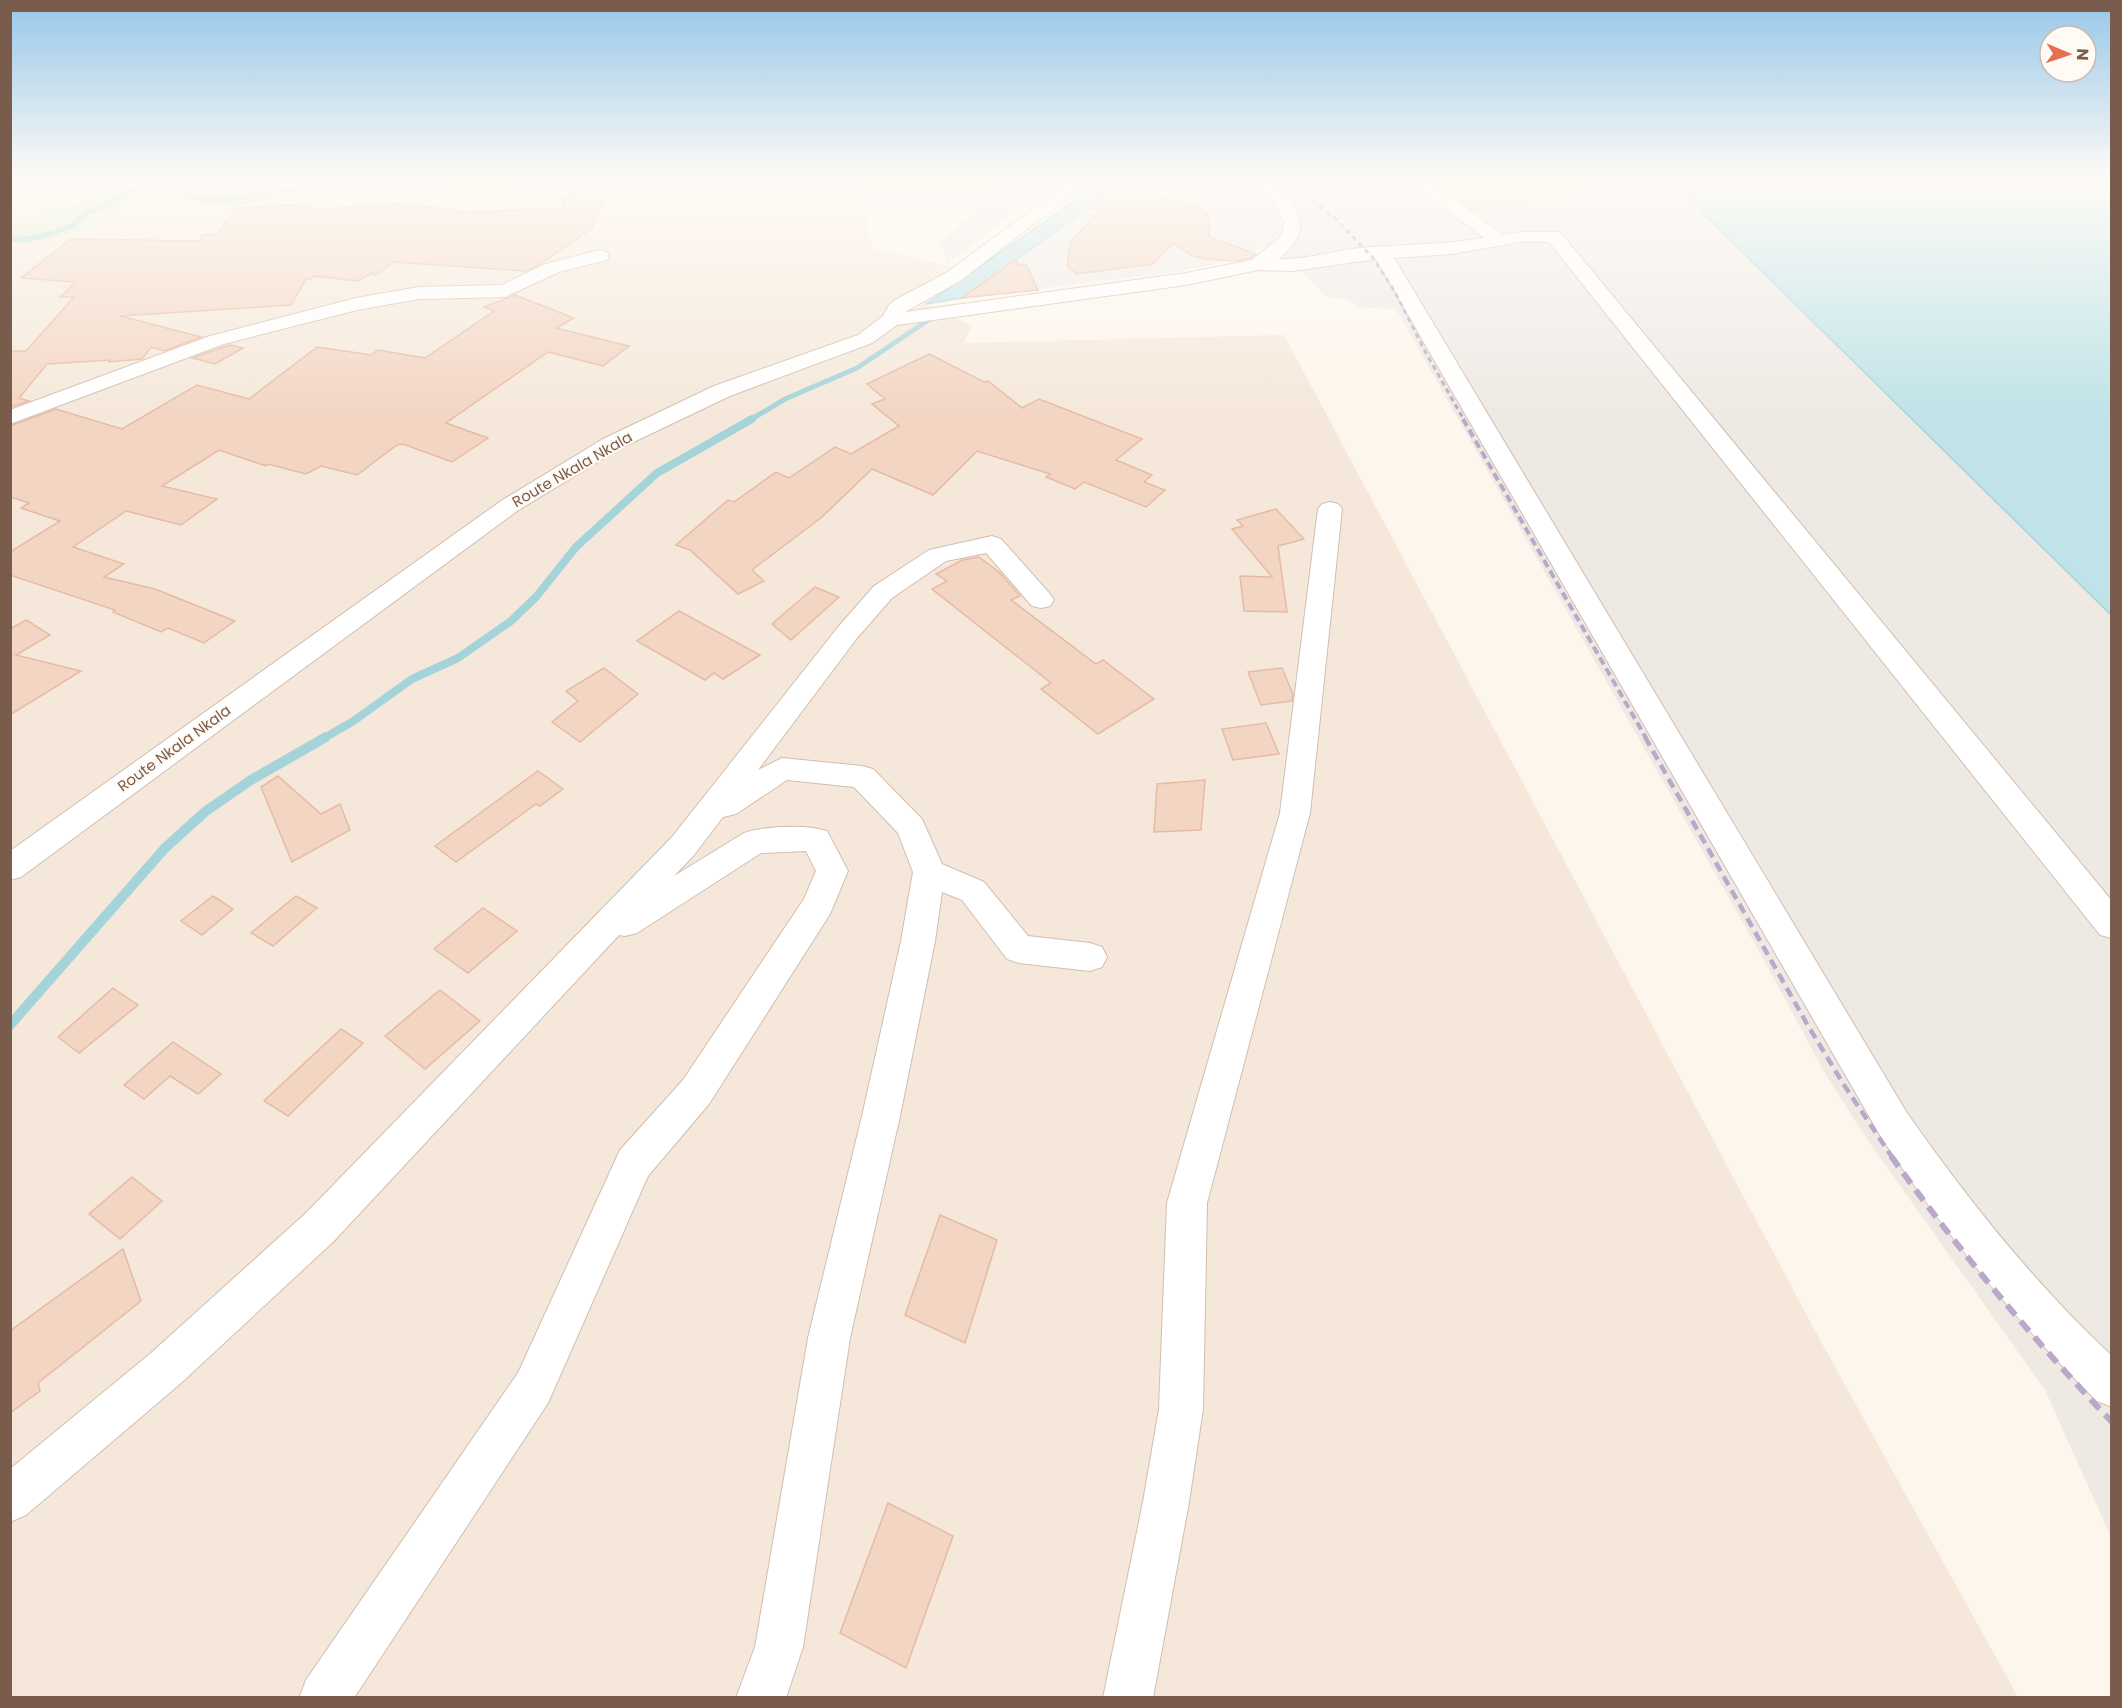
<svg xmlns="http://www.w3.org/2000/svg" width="2122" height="1708" viewBox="0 0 2122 1708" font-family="Poppins,sans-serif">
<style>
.residential{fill:#f5e8da}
.industrial{fill:#efe9e4}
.green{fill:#d8ecc9}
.water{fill:#bfe3e8;stroke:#a5d3da;stroke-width:1.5}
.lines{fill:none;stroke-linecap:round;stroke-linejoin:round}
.stream-far2{stroke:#a5d3da;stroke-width:5}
.stream-far1{stroke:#a5d3da;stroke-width:8}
.stream{stroke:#a5d3da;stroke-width:10}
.building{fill:#f3d5c3;stroke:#e6bba3;stroke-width:1.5}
.minor-casing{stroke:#d1beb0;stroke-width:2}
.minor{fill:#fff;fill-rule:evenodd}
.rail-far3{stroke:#b9a8c9;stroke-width:3;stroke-dasharray:5 4;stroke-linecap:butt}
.rail-far2{stroke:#b9a8c9;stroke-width:4;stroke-dasharray:8 4.5;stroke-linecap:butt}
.rail-far1{stroke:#b9a8c9;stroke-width:4.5;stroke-dasharray:10 6;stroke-linecap:butt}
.rail{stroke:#b9a8c9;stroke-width:6;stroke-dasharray:13 8;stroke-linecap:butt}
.labels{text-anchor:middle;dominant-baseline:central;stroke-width:4.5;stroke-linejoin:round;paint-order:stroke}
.far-street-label{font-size:15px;fill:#7a5c4d;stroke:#fffaf3}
</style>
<rect width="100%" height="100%" fill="#fdf6ec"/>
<polygon class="residential" points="11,178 342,178 328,186 425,195 541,178 860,178 873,249 973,271 927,304 972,326 963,343 1284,335 1819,1338 2018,1697 11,1698"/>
<g class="industrial">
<polygon points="991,178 1060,178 946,264 947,256 940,248 941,241 987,200 993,191"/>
<polygon points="1131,178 1662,178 1673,184 2111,615 2111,1537 2045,1390 1869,1142 1827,1077 1764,960 1396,309 1363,308 1344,299 1326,297 1281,252 1265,246 1236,260 1183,271 962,298"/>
</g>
<polygon class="green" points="140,178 462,178 445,185 383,198 331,197 228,206 196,203 171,194 146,193 75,233 21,245 11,240 11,216 37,216 78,204 109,183"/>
<g class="water">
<polygon points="1107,178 1131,178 962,298 926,304"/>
<polygon points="1662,178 2111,178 2111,615 1673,184"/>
</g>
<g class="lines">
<g class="stream-far2">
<polyline points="10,239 29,239 54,233 73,225 88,212 111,203 125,192 157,184 196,198 222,200 344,182 437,178"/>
<polyline points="750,420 785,399 857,368 930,319"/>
</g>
<polyline class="stream-far1" points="324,738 352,722 412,679 458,658 511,621 536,597 576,547 657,473 752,419"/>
<polyline class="stream" points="10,1025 165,848 206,811 251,780 326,737"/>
</g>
<g class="building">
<polygon points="1426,178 1586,178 1587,190 1472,210"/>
<polygon points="1119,186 1200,207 1209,218 1209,237 1256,254 1251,258 1238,261 1204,259 1191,255 1173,243 1153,264 1076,274 1067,266 1071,241 1099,211 1089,208"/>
<polygon points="607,190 592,228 540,264 526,271 394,262 374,276 372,273 358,281 315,276 311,279 306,279 291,305 120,316 201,337 164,351 151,347 142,359 109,362 110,360 47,364 19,398 29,401 10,407 10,351 26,351 74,297 60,297 76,282 21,278 71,239 200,241 203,235 217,234 236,208 310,204 306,211 397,203 462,211 459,212 562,209 563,199 568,199 569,193"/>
<polygon points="1015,260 1020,265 1026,264 1038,290 962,298"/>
<polygon points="515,295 574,318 556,328 629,346 603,366 548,352 446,423 488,438 452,462 403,444 397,445 357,475 321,466 306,474 268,464 266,466 219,450 162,486 217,499 181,525 126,511 73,547 124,564 104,577 155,589 235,621 204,643 168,628 161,632 113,612 115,610 10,575 10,552 60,521 21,508 29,503 10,497 10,426 56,409 122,429 197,385 249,399 317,347 371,355 378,350 425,358 494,311 484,307"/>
<polygon points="230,345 243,348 215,364 192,358"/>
<polygon points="929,354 984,382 988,381 1022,408 1039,399 1142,439 1116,460 1152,475 1144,482 1165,490 1146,507 1084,482 1075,489 1046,477 1050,474 977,451 933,495 872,469 822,517 752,570 764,581 738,594 690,550 676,545 728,500 734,502 776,472 789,478 835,447 851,454 899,426 872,404 885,399 867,384"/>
<polygon points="1276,509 1304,539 1278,546 1287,612 1244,611 1240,576 1272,577 1232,529 1243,526 1237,520"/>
<polygon points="979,557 999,572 1020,596 1011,600 1096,664 1103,660 1154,699 1098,734 1041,689 1051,683 932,589 947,581 936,574 962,560"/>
<polygon points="815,587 839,597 791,640 772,624"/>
<polygon points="679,611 760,655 723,679 714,673 705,680 637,641"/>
<polygon points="26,620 50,635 16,655 81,671 10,715 10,629"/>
<polygon points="604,668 638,694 580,742 552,722 578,701 566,691"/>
<polygon points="1282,668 1293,694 1292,701 1261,705 1248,672"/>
<polygon points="1266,723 1279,754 1233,760 1222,729"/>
<polygon points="538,771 563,789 540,806 536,804 456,862 435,846"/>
<polygon points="278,776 321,814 340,804 350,830 292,862 261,787"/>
<polygon points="1205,780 1201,830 1154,832 1157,784"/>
<polygon points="213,896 233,909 202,935 181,921"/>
<polygon points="296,896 317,908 273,946 251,933"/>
<polygon points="483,908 517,931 468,973 434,949"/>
<polygon points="113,988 138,1005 79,1053 58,1037"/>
<polygon points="440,990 480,1021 425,1069 385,1036"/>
<polygon points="341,1029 363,1043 288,1116 264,1101"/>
<polygon points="173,1042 221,1074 198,1094 170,1076 144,1099 124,1085"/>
<polygon points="132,1177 162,1201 120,1239 89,1214"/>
<polygon points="940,1215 997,1240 965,1343 905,1315"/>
<polygon points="123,1249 141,1301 38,1383 40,1391 10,1413 10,1331"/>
<polygon points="888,1503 953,1536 906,1668 840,1633"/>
</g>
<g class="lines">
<defs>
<g id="minor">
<path d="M1075 178H1093L960 281 905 312 1186 273 1252 260 1278 239 1283 232 1284 222 1276 204 1250 178H1268C1299 203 1317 230 1278 259 1306 260 1332 251 1360 248 1402 244 1443 245 1484 238L1405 178H1423L1503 235 1521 232H1560L2112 901V938L2100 935 1549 242H1521L1451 254 1394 258 1907 1113C1968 1200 2034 1283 2112 1356V1407L2097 1401C2015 1321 1945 1233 1881 1137L1376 259 1294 271 1258 270 1186 285 897 325 872 343 730 396 619 449 517 511 21 877 10 880V851L501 501 603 439 714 386 858 335 883 316 889 305 895 300 946 273Z"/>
<polygon points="600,250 607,252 609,256 607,260 559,272 505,297 419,299 357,310 224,344 10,424 10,410 210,336 356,298 419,287 502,285 545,264"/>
<polygon points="1330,502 1338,504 1342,509 1310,813 1207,1203 1203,1409 1189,1502 1153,1698 1103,1698 1143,1502 1159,1409 1167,1203 1280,813 1318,509 1322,504"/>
<path d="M992 536 1001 539 1050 594 1054 600 1050 606 1041 608 1032 606 986 553 946 561 892 598 857 638 758 770 782 758 862 766 873 769 922 819 942 864 984 882 1028 936 1090 943 1102 947 1107 957 1102 967 1090 971 1019 963 1007 959 962 900 942 892 935 941 900 1116 850 1338 803 1647 786 1698H736L755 1647 808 1338 862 1116 901 941 913 872 898 833 854 787 787 780 736 814 723 817 694 855 674 876 744 833C765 826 806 824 827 831L848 871 830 914 709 1104 648 1176 548 1403 354 1698H299L306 1680 518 1373 620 1150 683 1080 804 899 816 871 806 851 761 853 637 933 625 936 619 935 334 1241 181 1383 26 1515 10 1522V1469L151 1353 306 1213 672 837 839 626 874 586 929 550Z"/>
</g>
</defs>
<use href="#minor" class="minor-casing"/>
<use href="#minor" class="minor"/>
<polyline class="rail-far3" points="1284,178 1337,220 1373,258 1395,292 1426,353 1464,420"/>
<polyline class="rail-far2" points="1463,419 1646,738"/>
<polyline class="rail-far1" points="1645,737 1807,1024 1844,1085 1892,1157"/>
<path class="rail" d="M1891 1156C1958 1250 2032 1338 2112 1422"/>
</g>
<linearGradient id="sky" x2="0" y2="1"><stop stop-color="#97c7e8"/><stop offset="0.43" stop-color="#fefbf6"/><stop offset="1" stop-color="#fefbf6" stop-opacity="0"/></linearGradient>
<rect width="2122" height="417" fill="url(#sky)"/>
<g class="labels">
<g class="far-street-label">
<text transform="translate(572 469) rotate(-30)">Route Nkala Nkala</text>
<text transform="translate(174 748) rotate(-36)">Route Nkala Nkala</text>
</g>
</g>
<rect width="2122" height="1708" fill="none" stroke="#7a5c4d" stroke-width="24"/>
<g transform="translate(2068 54) rotate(92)"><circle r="28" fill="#fffaf3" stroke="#cabbb1" stroke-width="1.5"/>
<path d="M0-4.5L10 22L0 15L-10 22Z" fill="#e76f51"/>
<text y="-9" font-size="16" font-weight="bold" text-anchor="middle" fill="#7a5c4d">N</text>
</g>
</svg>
